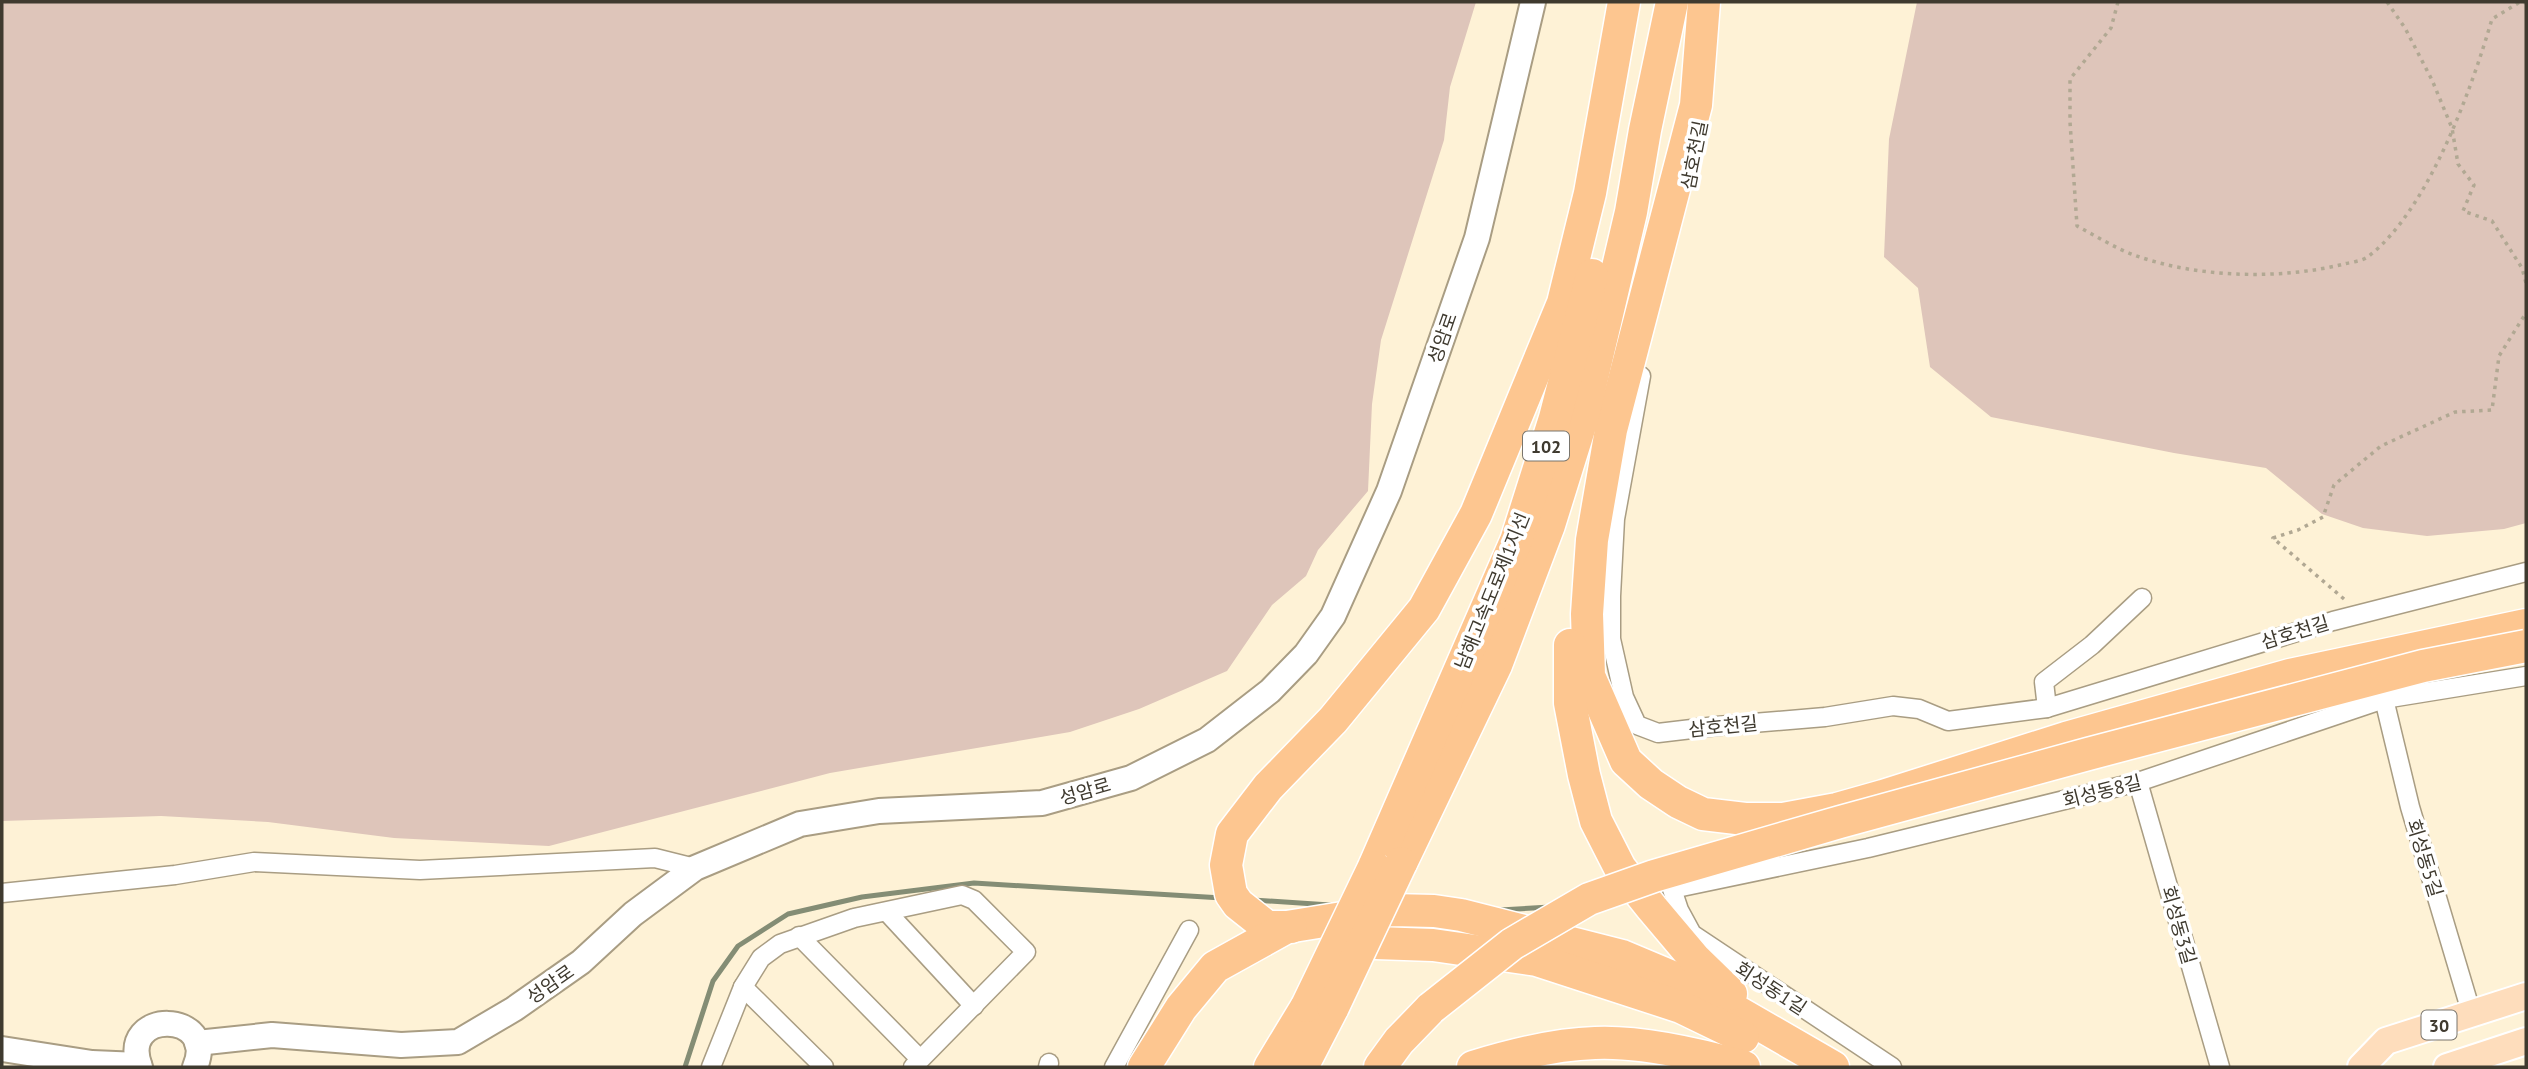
<svg xmlns="http://www.w3.org/2000/svg" width="2528" height="1069" viewBox="0 0 2528 1069" font-family="'PT Sans','Noto Sans KR',sans-serif">
<style>
.green{fill:#dec5ba}
.lines{fill:none;stroke-linecap:round;stroke-linejoin:round}
.stream{stroke:#848d75;stroke-width:5}
.street-casing{stroke:#a99d83;stroke-width:21}
.secondary-casing{stroke:#a99d83;stroke-width:28}
.primary-casing{stroke:#fff;stroke-width:30}
.highway-casing{stroke:#fff;stroke-width:35}
.path{stroke:#b1a893;stroke-width:3.5;stroke-dasharray:3.5 5;stroke-linecap:butt}
.street{stroke:#fff;stroke-width:18}
.secondary{stroke:#fff;stroke-width:24}
.primary{stroke:#feddbc;stroke-width:26}
.highway{stroke:#fdc690;stroke-width:32}
.highway-bridge-casing{stroke:#fff;stroke-width:35;stroke-linecap:butt}
.highway-bridge{stroke:#fdc690;stroke-width:32}
.labels{text-anchor:middle;dominant-baseline:central;stroke-width:7;stroke-linejoin:round;paint-order:stroke}
.shield{fill:#fff;stroke:#79756d;stroke-width:2}
.shield-label{font-size:18px;font-weight:bold;fill:#3f3a2f}
.street-label{font-size:19px;fill:#3f3a2f;stroke:#fff}
</style>
<rect width="100%" height="100%" fill="#fef2d6"/>
<g class="green">
<polygon points="2,2 1476,2 1450,87 1444,140 1381,340 1372,404 1368,491 1318,550 1306,576 1272,605 1227,671 1139,709 1070,732 830,773 549,846 394,838 268,822 161,816 2,821"/>
<polygon points="1917,2 2526,2 2526,523 2504,529 2427,536 2363,528 2322,514 2266,468 2174,453 1991,417 1930,367 1918,288 1884,257 1889,139"/>
</g>
<g class="lines">
<g class="stream">
<polyline points="1253,900 1330,905"/>
<polyline points="1500,910 1550,907"/>
<polyline points="685,1067 713,981 738,946 788,914 862,897 974,883 1222,898"/>
</g>
<defs>
<g id="street">
<polyline points="1641,376 1615,519 1611,596 1611,639 1624,697 1637,725 1658,733 1717,726 1825,717 1893,706 1919,709 1948,721 2047,708 2333,621 2526,572"/>
<polyline points="2384,699 2410,807 2472,1015"/>
<polyline points="2047,708 2044,682 2092,645 2142,598"/>
<polyline points="2138,782 2220,1067"/>
<polyline points="2,893 175,875 254,862 420,870 655,858 695,868"/>
<polyline points="887,912 974,1006"/>
<polyline points="799,936 920,1059"/>
<polyline points="743,987 824,1067"/>
<polyline points="711,1067 743,987 761,958 780,944 854,918 962,895 974,900 1026,952 913,1067"/>
<polyline points="1048,1067 1049,1063"/>
<polyline points="1114,1067 1189,930"/>
<polyline points="1892,1067 1692,934 1679,910 1672,889 1868,848 2138,782 2384,699 2526,676"/>
</g>
<g id="secondary">
<polyline points="197,1043 272,1035 401,1045 458,1042 514,1009 581,962 633,914 695,868 800,824 879,811 1042,803 1131,778 1207,740 1270,691 1306,654 1333,616 1389,491 1477,238 1533,2"/>
<polyline points="2,1049 92,1063 139,1065"/>
<path d="M140 1067C117 1008 219 1011 195 1067"/>
</g>
<g id="primary">
<polyline points="2361,1067 2386,1041 2526,996"/>
<polyline points="2447,1067 2526,1041"/>
</g>
<g id="highway">
<polyline points="1624,2 1590,193 1563,303 1476,514 1424,609 1333,720 1268,787 1232,834 1226,865 1231,894 1238,904 1267,927 1287,927 1392,910 1434,911 1461,915 1622,956 1691,985 1833,1067"/>
<polyline points="1704,2 1696,105 1611,430 1592,540 1587,614 1589,676 1626,761 1651,784 1678,802 1703,814 1745,819 1783,819 1837,809 1883,796 2066,738 2290,675 2526,625"/>
<polyline points="1570,645 1570,703 1584,775 1596,821 1620,868 1652,908 1695,959 1731,994"/>
<polyline points="1401,863 1496,665 1549,525 1583,416 1631,212 1645,130 1672,2"/>
<polyline points="1374,867 1516,541 1555,418 1592,275"/>
<polyline points="1339,936 1376,943 1433,945 1537,960 1681,1007 1743,1037"/>
<polyline points="1144,1067 1181,1008 1215,967 1287,927 1291,927"/>
<polyline points="1270,1067 1307,1006"/>
<polyline points="1302,1067 1333,1007"/>
<polyline points="1380,1067 1399,1041 1431,1008"/>
<path d="M1473 1067C1512 1055 1554 1044 1595 1043 1639 1041 1701 1055 1744 1067"/>
</g>
</defs>
<use href="#street" class="street-casing"/>
<use href="#secondary" class="secondary-casing"/>
<use href="#primary" class="primary-casing"/>
<use href="#highway" class="highway-casing"/>
<g class="path">
<path d="M2118 2 2111 28 2070 79V122L2077 226C2096 236 2115 248 2134 255 2197 278 2280 280 2344 264 2352 262 2363 261 2369 256 2428 210 2471 91 2492 19L2520 2 2526 3"/>
<polyline points="2387,2 2405,28 2432,80 2452,128 2458,164 2474,185 2463,211 2492,221 2522,268 2526,283"/>
<polyline points="2344,599 2273,538 2298,530 2323,517 2334,485 2381,446 2455,412 2492,410 2499,356 2526,313"/>
</g>
<use href="#street" class="street"/>
<use href="#secondary" class="secondary"/>
<use href="#primary" class="primary"/>
<use href="#highway" class="highway"/>
<defs>
<g id="highway-bridge">
<polyline points="1307,1006 1374,867"/>
<polyline points="1333,1007 1401,863"/>
<polyline points="1431,1008 1512,944 1589,899 1654,876 1840,822 2088,754 2423,666 2526,646"/>
</g>
</defs>
<use href="#highway-bridge" class="highway-bridge-casing"/>
<use href="#highway-bridge" class="highway-bridge"/>
</g>
<g class="labels">
<g class="shield">
<rect x="1523" y="431.5" width="46" height="29" rx="5"/>
<rect x="2421.5" y="1010.5" width="35" height="29" rx="5"/>
</g>
<g class="shield-label">
<text x="1546" y="446">102</text>
<text x="2439" y="1025">30</text>
</g>
<g class="street-label">
<text transform="translate(1694 155) rotate(-79)">삼호천길</text>
<text transform="translate(1442 338) rotate(-71)">성암로</text>
<text transform="translate(1492 591) rotate(-68)">남해고속도로제1지선</text>
<text transform="translate(2295 632) rotate(-17)">삼호천길</text>
<text transform="translate(1723 726) rotate(-6)">삼호천길</text>
<text transform="translate(1085 791) rotate(-16)">성암로</text>
<text transform="translate(2102 791) rotate(-14)">회성동8길</text>
<text transform="translate(2425 858) rotate(73)">회성동5길</text>
<text transform="translate(2179 925) rotate(74)">회성동3길</text>
<text transform="translate(550 984) rotate(-35)">성암로</text>
<text transform="translate(1771 988) rotate(33)">회성동1길</text>
</g>
</g>
<rect width="2528" height="1069" fill="none" stroke="#3f3a2f" stroke-width="7"/>
</svg>
